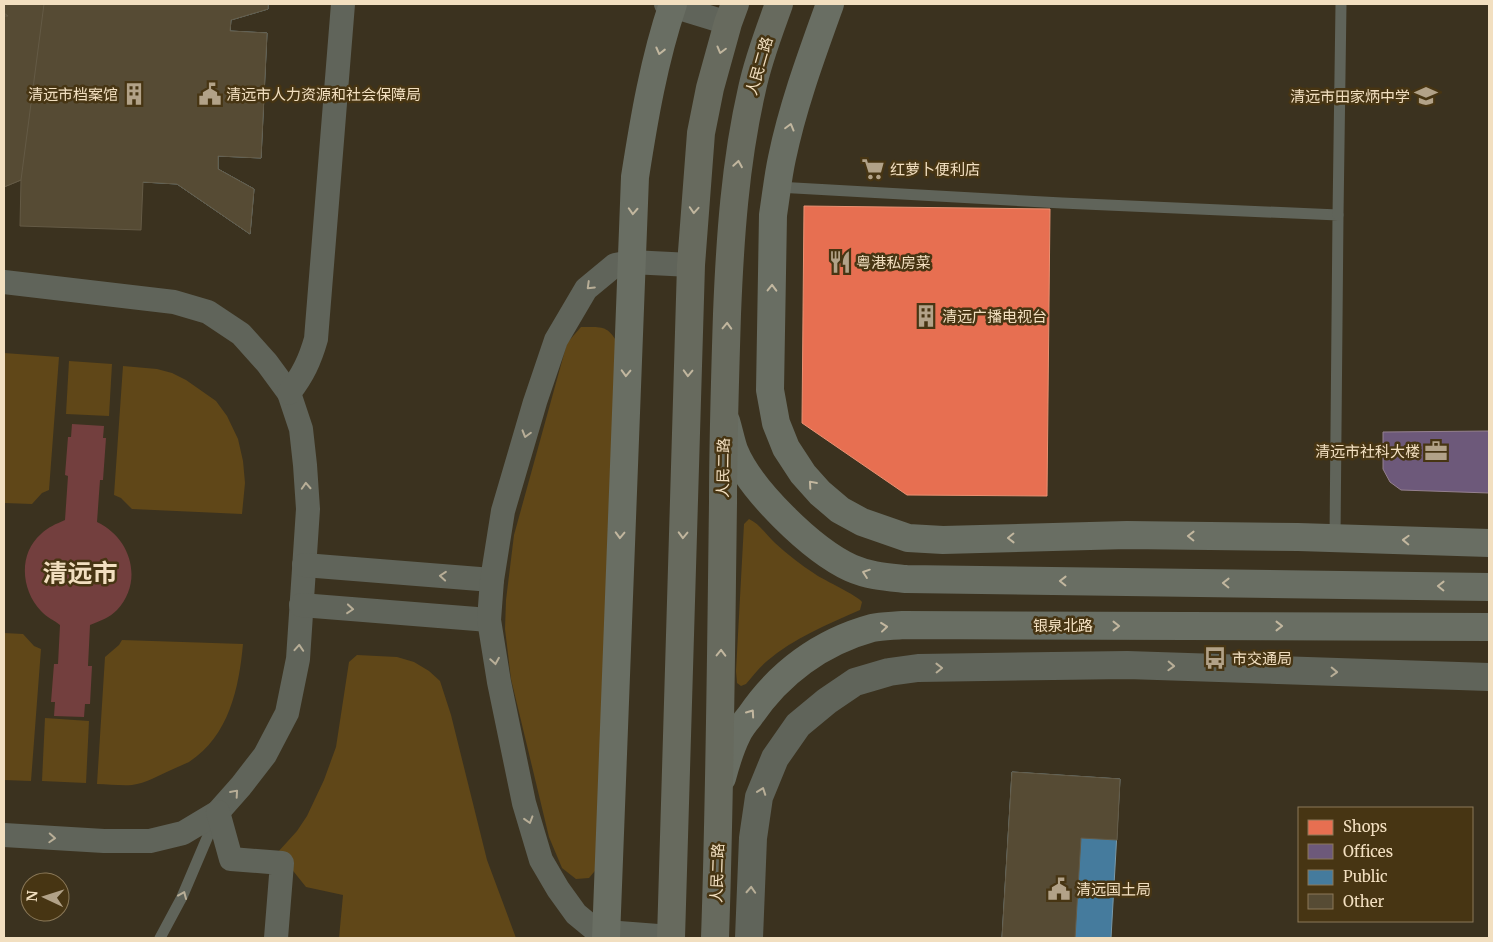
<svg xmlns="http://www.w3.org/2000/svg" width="1493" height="942" viewBox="0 0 1493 942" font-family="Merriweather,'Noto Sans SC',serif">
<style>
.green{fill:#604718}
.water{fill:#733f3e}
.shops{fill:#e76f51;stroke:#ea9172}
.offices{fill:#6d597a;stroke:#95818f}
.public{fill:#457b9d;stroke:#7999a8}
.building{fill:#564b34;stroke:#645a45}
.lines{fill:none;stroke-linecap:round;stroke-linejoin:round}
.service{stroke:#60645a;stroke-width:11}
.minor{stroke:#60645a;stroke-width:24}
.tertiary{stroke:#60645a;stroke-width:28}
.secondary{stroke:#696e63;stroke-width:28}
.primary{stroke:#676a5e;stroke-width:28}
.oneway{stroke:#c1b69e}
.oneway2{stroke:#c2b79f}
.oneway3{stroke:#b8ae97}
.labels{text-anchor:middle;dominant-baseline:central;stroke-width:5;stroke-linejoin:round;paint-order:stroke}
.street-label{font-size:15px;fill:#f2dfc0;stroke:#473513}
.poi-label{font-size:15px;fill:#f2dfc0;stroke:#473513;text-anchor:start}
.town-label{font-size:25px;font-weight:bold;fill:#f2dfc0;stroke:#473513}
</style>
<rect width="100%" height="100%" fill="#3b321f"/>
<g class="green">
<path d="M581 327C602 327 608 325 618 344L599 866 589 878 576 879 562 868 549 837 511 679 505 629 506 600 514 535 567 343Z"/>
<polygon points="4,353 59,357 49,490 42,493 32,504 4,503"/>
<polygon points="69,361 112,364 109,416 66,414"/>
<polygon points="123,366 157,369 172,373 186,380 216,401 227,416 238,439 243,461 245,483 242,514 132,509 121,498 114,495"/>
<path d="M749 519C760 524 766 535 775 543 787 554 801 565 815 574 825 581 857 595 862 602L860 610C828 624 794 638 767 661 759 668 753 676 746 684L741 686 737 683 736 671 744 524Z"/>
<polygon points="4,633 23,634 34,646 41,649 31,781 4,780"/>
<path d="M122 640 243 644C239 688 229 736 189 762 183 765 177 767 171 770 158 776 146 783 132 785 121 786 108 784 97 784L105 657 119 645Z"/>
<polygon points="357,655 397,657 414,662 429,671 440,681 451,715 487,860 516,938 306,938 339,938 343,895 306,887 278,852 297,831 307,816 324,780 336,747 349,662"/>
<polygon points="45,718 89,721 86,783 42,781"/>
</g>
<path class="water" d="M72 424 104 426 103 438H106L103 480H100L97 522C131 538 144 581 117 610 109 618 100 621 90 625L88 666H92L90 704H85L84 717 54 716 55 702H51L54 664H58L60 625C54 620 46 617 41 611 21 590 18 554 41 534 48 527 56 524 65 520L68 476 65 475 68 437H71Z"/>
<polygon class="shops" points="804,206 1050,209 1047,496 907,495 802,423"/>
<polygon class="offices" points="1489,431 1489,493 1401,490 1390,482 1383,469 1383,432"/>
<g class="public">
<polygon points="169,4 268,4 268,9 231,20 230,31 267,33 261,158 218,156 218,169 254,189 250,234 177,184 143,182"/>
<polygon points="1012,772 1120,779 1111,938 1002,938"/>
</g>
<g class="building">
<polygon points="4,4 268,4 268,9 231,20 230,31 267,33 261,158 218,156 218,169 254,189 250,234 177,184 143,182 141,230 20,226 21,180 4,187 4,16 8,16 4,13"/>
<polygon points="4,4 44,4 21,180 4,187 4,16 8,16 4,13"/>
<polygon points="1012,772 1120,779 1117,840 1081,838 1075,938 1002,938"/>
</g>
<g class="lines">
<g class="service">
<polyline points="777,187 1062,203 1338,215 1335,538"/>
<polyline points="1338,215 1341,4"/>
<polyline points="160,938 182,897 216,817"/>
</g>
<g class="minor">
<polyline points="666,4 728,23"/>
<polyline points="4,282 174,302 208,312 241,334 267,363 289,393 301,429 305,465 308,509 298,659 287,713 265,755 241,786 218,812 183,833 150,841 104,841 4,835"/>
<path d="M289 393C303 375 310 360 316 339L343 4"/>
<polyline points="304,565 492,580"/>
<polyline points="301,605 489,620"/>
<polyline points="218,812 231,859 282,863 276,938"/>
<polyline points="671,937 606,932 593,928 576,914 558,889 541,860 524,803 499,682 489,620 492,580 503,511 535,402 556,340 586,289 615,265 631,262 691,265"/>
</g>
<polyline class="tertiary" points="749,938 753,838 759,797 775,758 798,725 827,701 855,682 889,672 918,668 1127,665 1489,677"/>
<g class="secondary">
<path d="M830 4C812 54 793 105 782 158 778 176 776 196 773 215L770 390 776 423 786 448 803 474 820 493 840 510 862 522 908 538 943 540 1127 535 1298 537 1489 543"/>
<path d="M726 421C729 431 731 441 734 450 750 490 812 550 851 568 869 576 887 577 906 579L1489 587"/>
<path d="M722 778C726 763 730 749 737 735 740 728 745 722 750 716 779 673 821 642 872 628 882 626 893 626 903 625L1489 627"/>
<path d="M606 938 635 177C644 119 654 60 673 4"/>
</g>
<g class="primary">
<polyline points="671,938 691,265 701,133 710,88 728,23 735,4"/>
<path d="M715 938C720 793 721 648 723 503 723 440 725 377 727 314 730 239 735 163 752 89 758 60 769 32 779 4"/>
</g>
</g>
<defs><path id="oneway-chevron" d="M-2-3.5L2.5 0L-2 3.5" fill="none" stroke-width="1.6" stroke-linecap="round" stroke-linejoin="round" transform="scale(1.25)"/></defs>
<g class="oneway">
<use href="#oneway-chevron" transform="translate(721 50) rotate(105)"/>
<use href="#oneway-chevron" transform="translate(738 164) rotate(-81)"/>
<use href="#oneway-chevron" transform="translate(694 210) rotate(94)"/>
<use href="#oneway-chevron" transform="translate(727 326) rotate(-88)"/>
<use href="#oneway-chevron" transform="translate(688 373) rotate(92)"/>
<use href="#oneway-chevron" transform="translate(683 535) rotate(92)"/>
<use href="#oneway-chevron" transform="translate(721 653) rotate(-89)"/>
</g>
<g class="oneway2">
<use href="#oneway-chevron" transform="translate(660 51) rotate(104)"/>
<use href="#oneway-chevron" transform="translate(790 127) rotate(-75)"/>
<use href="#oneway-chevron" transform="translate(633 211) rotate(93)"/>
<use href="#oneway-chevron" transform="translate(772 288) rotate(-89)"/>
<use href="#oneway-chevron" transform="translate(626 373) rotate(92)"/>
<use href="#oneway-chevron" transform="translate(812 484) rotate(-131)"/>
<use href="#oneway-chevron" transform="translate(620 535) rotate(92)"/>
<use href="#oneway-chevron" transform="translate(1191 536) rotate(-179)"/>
<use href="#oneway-chevron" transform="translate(1011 538) rotate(179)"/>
<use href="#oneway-chevron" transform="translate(1406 540) rotate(-178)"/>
<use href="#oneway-chevron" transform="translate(866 573) rotate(-161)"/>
<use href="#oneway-chevron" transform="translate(1063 581) rotate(-179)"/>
<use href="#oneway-chevron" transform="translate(1226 583) rotate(-179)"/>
<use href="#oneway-chevron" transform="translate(1441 586) rotate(-179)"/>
<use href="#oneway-chevron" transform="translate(1116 626)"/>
<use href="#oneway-chevron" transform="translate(1279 626)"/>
<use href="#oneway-chevron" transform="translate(884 627) rotate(-6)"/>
<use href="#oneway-chevron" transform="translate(751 713) rotate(-55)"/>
</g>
<g class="oneway3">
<use href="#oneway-chevron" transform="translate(590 286) rotate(136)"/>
<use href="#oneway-chevron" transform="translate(526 434) rotate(106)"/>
<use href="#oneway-chevron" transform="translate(306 486) rotate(-93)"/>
<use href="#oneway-chevron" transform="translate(443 576) rotate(-175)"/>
<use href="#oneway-chevron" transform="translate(350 609) rotate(5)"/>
<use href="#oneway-chevron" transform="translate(299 648) rotate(-86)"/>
<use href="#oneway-chevron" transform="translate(495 661) rotate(81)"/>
<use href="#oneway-chevron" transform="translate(1171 666) rotate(2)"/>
<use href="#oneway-chevron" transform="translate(939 668) rotate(-1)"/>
<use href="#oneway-chevron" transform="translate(1334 672) rotate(2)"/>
<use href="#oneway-chevron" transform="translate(762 791) rotate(-70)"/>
<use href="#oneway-chevron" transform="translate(235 793) rotate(-49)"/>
<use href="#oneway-chevron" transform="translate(529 820) rotate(73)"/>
<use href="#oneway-chevron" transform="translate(52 838) rotate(3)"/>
<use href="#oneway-chevron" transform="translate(751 890) rotate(-87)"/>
<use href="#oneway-chevron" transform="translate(183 895) rotate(-67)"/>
</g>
<defs>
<symbol id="building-bare" viewBox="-9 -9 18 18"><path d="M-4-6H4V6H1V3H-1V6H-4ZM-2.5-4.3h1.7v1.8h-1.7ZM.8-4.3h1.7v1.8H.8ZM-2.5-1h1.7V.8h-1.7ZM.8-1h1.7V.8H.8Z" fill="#b2a288" stroke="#473513" stroke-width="2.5" paint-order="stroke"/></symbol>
<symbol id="civic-bare" viewBox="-9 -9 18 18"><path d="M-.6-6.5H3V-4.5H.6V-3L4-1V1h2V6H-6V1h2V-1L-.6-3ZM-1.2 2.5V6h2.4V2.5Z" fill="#b2a288" stroke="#473513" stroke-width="2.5" paint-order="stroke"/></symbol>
<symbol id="school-bare" viewBox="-9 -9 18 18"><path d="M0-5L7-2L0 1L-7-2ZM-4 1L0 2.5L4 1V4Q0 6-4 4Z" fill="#b2a288" stroke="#473513" stroke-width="2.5" paint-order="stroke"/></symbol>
<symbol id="supermarket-bare" viewBox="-9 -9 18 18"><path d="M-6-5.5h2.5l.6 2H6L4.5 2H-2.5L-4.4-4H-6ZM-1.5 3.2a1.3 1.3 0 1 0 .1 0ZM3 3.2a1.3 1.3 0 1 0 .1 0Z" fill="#b2a288" stroke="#473513" stroke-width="2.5" paint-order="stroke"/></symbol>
<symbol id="restaurant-bare" viewBox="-9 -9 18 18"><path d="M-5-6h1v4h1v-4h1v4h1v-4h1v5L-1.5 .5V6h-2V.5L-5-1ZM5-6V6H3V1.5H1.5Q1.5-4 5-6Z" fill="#b2a288" stroke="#473513" stroke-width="2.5" paint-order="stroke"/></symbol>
<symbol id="office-bare" viewBox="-9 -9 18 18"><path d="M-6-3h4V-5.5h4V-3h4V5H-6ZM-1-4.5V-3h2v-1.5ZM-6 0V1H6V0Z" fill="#b2a288" stroke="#473513" stroke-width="2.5" paint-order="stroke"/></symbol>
<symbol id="bus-bare" viewBox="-9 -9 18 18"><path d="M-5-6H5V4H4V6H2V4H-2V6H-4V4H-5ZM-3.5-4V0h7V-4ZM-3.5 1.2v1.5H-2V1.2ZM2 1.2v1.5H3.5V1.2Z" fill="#b2a288" stroke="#473513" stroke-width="2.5" paint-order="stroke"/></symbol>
</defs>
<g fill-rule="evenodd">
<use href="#building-bare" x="118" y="78" width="32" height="32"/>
<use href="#civic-bare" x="194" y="78" width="32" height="32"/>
<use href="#school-bare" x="1410" y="80" width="32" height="32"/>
<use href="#supermarket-bare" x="857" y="153" width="32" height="32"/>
<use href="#restaurant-bare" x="824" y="246" width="32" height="32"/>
<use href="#building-bare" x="910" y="300" width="32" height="32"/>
<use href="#office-bare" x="1420" y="435" width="32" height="32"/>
<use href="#bus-bare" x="1199" y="642" width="32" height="32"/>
<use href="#civic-bare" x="1043" y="873" width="32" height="32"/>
</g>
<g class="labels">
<g class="street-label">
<text transform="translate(759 66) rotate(-74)">人民二路</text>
<text transform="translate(723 468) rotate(-89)">人民二路</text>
<text x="1063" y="625">银泉北路</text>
<text transform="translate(717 873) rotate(-88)">人民二路</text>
</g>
<g class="poi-label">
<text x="118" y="94" text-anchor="end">清远市档案馆</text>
<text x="226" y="94">清远市人力资源和社会保障局</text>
<text x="1410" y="96" text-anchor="end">清远市田家炳中学</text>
<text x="890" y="169">红萝卜便利店</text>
<text x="856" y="262">粤港私房菜</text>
<text x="942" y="316">清远广播电视台</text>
<text x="1420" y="451" text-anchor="end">清远市社科大楼</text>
<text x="1232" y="658">市交通局</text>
<text x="1076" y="889">清远国土局</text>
</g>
<g class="town-label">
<text x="80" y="573">清远市</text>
</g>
</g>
<rect width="1493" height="942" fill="none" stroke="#f2dfc0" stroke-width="10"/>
<rect x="1298" y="807" width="175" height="115" fill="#473513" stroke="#8b7958"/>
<rect x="1308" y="820" width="25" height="15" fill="#e76f51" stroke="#8b7958"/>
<text x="1343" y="832" font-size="15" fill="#f2dfc0">Shops</text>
<rect x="1308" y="844" width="25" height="15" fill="#6d597a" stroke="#8b7958"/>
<text x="1343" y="857" font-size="15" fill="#f2dfc0">Offices</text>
<rect x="1308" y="870" width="25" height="15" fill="#457b9d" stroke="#8b7958"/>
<text x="1343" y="882" font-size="15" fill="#f2dfc0">Public</text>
<rect x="1308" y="894" width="25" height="15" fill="#564b34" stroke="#8b7958"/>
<text x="1343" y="907" font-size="15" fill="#f2dfc0">Other</text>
<g transform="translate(45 897) rotate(274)"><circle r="24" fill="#473513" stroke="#8b7958"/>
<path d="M0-4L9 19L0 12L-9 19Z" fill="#b2a288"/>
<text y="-8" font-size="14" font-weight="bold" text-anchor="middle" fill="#f2dfc0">N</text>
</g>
</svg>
